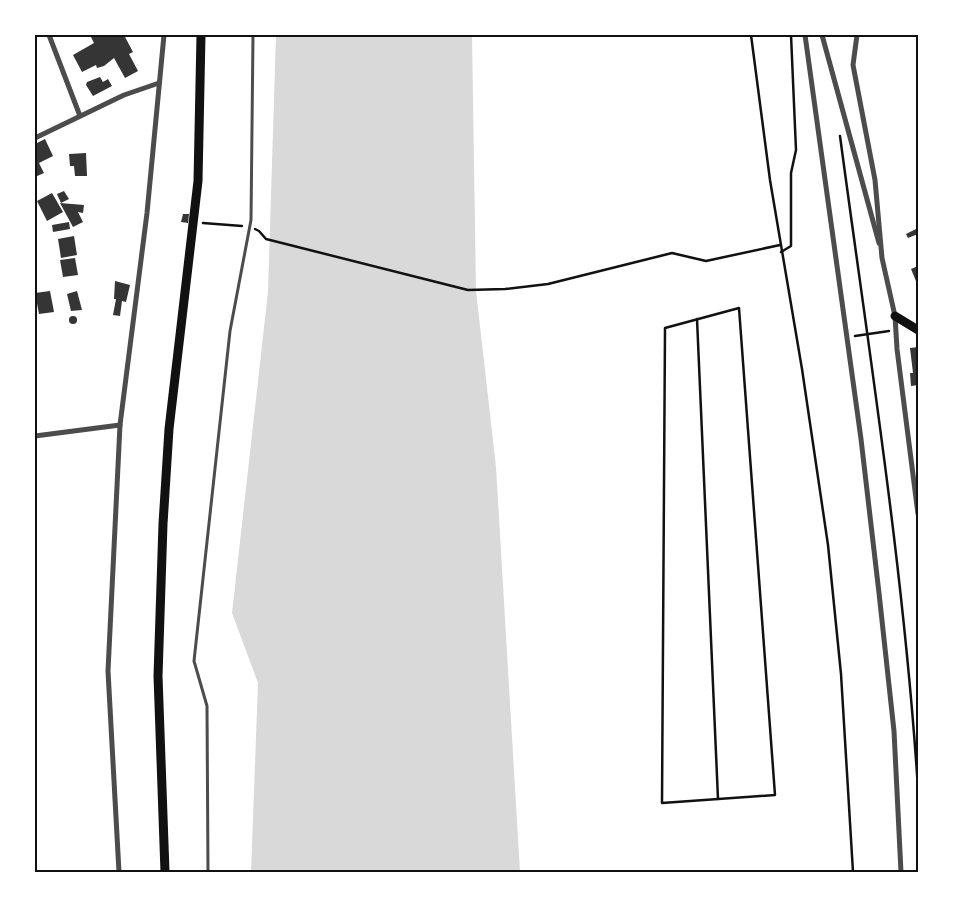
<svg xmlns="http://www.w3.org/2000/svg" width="953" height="907" viewBox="0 0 953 907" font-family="Georgia,serif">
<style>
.water{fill:#d9d9d9}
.building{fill:#353535}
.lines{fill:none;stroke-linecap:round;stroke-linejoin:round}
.path{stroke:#111;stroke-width:2.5}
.service{stroke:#4c4c4c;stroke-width:3}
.minor{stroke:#4c4c4c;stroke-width:5}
.secondary{stroke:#111;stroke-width:9}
.neatline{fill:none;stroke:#111;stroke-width:2}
</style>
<rect width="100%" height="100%" fill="#fff"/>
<polygon class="water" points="276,35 472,35 476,291 496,467 520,872 251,872 258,683 232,613 268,292"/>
<g class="building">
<polygon points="94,35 124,35 133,52 129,54 138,71 125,78 114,58 104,66 97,68 96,65 82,72 73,55 94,43 91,37"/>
<polygon points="100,77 103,82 108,79 112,86 93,96 86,85 87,82"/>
<polygon points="45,139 53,156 39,163 44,173 35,177 35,144"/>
<polygon points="86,153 87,176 75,176 74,166 70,166 69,154"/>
<polygon points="64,191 69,199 61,203 57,194"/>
<polygon points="52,193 63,212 47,221 37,201"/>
<polygon points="60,203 84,205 83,213 78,212 83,222 73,227"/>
<polygon points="183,214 189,214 188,223 181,222"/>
<polygon points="69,222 70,229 53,232 52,225"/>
<polygon points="918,228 918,234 908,238 906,234"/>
<polygon points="74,236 77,255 61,258 58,239"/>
<polygon points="75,258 78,275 63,277 60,260"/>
<polygon points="918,266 918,286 911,269"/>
<polygon points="115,281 130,285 126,302 122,301 120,316 113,315 116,299 114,299"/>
<polygon points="50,291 54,312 39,314 35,293"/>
<polygon points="77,291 82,310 71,311 67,294"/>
<circle cx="73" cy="320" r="4"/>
<polygon points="918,347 918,385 911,386 910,373 913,373 910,348"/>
</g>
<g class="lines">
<g class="path">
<polyline points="751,35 770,180 802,369 828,545 841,674 853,872"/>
<path d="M840 136C869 353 904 571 918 789"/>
<polyline points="203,223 242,226"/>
<polyline points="255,229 259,231 266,239 468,290 505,289 548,284 672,253 706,261 780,245"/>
<polyline points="781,252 791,246 791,173 796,150 791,35"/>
<polygon points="739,308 775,795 662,803 665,328"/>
<polyline points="697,319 718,799"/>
<polyline points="855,336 889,331"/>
</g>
<polyline class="service" points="208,872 207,706 194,661 230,331 251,220 253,35"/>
<g class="minor">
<polyline points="49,35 80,116"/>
<polyline points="805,35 861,439 879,593 894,731 901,872"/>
<polyline points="822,35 879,243"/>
<polyline points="857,35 853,65 875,180 882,258 895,316 897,349 918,514"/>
<polyline points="35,138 124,95 159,83"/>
<polyline points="35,436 120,425"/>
<polyline points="119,872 108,671 120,425 147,213 164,35"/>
</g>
<g class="secondary">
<polyline points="895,316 918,330"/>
<polyline points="165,872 158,676 163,524 169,429 198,181 201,35"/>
</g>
</g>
<rect width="953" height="907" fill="none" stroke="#ffffff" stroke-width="72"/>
<rect x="36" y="36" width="881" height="835" class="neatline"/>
</svg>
